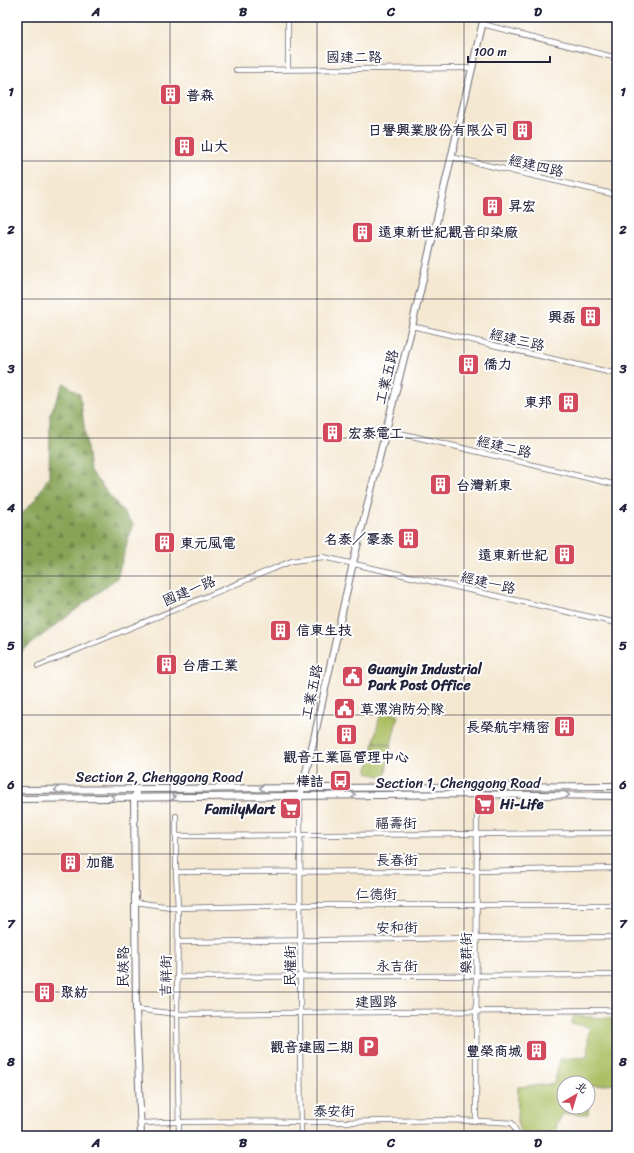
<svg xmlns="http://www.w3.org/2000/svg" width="634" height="1153" viewBox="0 0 634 1153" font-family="Sriracha,'LXGW WenKai TC',sans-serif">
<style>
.forest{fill:url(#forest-firs);stroke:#546349}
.park{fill:#aabd61;stroke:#66704e;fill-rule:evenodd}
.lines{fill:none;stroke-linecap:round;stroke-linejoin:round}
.street-casing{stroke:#6c6770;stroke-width:6}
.secondary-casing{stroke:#6c6770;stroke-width:8}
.street{stroke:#fff;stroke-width:4.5}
.secondary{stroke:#fff;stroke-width:6}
.oneway{stroke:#9c9ca7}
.grid{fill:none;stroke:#22223b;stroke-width:1;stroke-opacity:0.55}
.labels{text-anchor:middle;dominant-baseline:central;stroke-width:4;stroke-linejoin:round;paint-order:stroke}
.street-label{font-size:14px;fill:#22223b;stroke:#fff}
.poi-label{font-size:14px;font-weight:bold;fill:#22223b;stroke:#fff;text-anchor:start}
.neatline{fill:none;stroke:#22223b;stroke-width:1.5}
.grid-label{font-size:13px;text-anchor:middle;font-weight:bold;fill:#22223b}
</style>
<defs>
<pattern id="forest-firs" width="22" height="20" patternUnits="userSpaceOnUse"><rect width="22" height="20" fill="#87a457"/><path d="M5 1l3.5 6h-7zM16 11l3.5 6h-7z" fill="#6e8549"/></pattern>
</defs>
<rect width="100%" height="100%" fill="#fff"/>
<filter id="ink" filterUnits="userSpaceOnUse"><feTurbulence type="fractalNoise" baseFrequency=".025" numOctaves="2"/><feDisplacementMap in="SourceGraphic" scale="8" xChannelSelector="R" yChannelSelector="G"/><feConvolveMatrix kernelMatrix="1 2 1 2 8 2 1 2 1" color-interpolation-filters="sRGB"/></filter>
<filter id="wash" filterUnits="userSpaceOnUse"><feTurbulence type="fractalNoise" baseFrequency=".012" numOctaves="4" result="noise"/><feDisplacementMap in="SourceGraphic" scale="16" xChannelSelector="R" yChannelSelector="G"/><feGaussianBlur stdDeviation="0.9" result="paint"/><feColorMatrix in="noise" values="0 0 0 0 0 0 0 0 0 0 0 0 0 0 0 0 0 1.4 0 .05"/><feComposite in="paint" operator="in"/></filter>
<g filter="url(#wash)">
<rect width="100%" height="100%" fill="#f4e8d1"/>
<polygon class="forest" points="64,383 80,395 90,471 133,524 117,578 17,655 17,519 35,500 49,476 50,414"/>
<g class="park">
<polygon points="381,711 398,715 391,745 374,741"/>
<polygon points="374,742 391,746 385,777 367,773"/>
<path d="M574 1016 617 1019V1084L590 1086 588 1114H563L556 1126V1136H522L517 1122 518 1087 554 1084 560 1059 587 1057 589 1027 571 1023ZM564 1083H588V1107H564Z"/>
</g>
</g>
<g filter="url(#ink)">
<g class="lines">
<defs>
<g id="street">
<polyline points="288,17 288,69"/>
<polyline points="482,24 617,58"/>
<polyline points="236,70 472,68"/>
<polyline points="451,157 617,195"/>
<polyline points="412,326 617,374"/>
<polyline points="387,430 617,485"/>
<polyline points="38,666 292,561 323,557 617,623"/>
<path d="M300 796C301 909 299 1023 301 1136"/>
<polyline points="176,816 176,872 178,908 177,1014 179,1136"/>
<polyline points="176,836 617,833"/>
<polyline points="176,872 476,871 617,868"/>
<polyline points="135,902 178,908 301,905 617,905"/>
<polyline points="178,942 476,938 617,937"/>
<polyline points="178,977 617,975"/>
<polyline points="136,1009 177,1014 617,1010"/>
<polyline points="476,1120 477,787"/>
<path d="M141 1123C208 1120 275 1122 342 1122 398 1121 455 1118 512 1123L518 1136"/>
</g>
<g id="secondary">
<polyline points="17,790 617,786"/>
<polyline points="136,794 134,797 136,1009 141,1136"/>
<polyline points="300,796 313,743 353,563 412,326 484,17"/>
<polyline points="17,799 467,794 617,796"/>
</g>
</defs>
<use href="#street" class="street-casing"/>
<use href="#secondary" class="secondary-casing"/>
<use href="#street" class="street"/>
<use href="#secondary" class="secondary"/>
</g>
<defs><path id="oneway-chevron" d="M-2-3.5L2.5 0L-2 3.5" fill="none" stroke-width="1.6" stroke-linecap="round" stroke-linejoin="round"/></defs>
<g class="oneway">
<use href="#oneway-chevron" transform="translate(262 788) rotate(180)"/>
<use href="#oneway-chevron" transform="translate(57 790) rotate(179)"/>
<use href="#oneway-chevron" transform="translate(353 795) rotate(-1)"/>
<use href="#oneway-chevron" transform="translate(567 795) rotate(1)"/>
<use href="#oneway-chevron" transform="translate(173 797)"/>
<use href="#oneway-chevron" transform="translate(112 798) rotate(-1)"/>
</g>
</g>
<path class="grid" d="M170 17V1136M317 17V1136M464 17V1136M17 161H617M17 299H617M17 438H617M17 576H617M17 715H617M17 854H617M17 992H617"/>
<defs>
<symbol id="building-square" viewBox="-11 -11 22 22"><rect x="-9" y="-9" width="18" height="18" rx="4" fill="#d1495b" stroke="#fff"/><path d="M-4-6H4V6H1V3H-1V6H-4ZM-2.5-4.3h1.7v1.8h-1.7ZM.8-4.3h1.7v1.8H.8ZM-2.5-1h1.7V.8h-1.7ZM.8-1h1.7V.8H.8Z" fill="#fff"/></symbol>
<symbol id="civic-square" viewBox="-11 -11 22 22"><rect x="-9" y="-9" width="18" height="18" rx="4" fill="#d1495b" stroke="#fff"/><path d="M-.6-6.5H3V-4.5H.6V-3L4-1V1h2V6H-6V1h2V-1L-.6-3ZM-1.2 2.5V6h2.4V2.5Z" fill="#fff"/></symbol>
<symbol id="bus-square" viewBox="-11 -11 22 22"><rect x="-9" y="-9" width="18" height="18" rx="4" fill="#d1495b" stroke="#fff"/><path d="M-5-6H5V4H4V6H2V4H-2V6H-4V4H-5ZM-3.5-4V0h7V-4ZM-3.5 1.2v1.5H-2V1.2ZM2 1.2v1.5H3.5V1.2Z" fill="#fff"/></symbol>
<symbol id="supermarket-square" viewBox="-11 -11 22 22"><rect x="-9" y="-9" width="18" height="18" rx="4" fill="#d1495b" stroke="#fff"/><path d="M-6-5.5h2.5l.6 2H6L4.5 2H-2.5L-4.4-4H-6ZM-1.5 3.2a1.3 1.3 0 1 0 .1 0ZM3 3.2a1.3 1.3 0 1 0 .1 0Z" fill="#fff"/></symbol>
<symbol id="parking-square" viewBox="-11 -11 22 22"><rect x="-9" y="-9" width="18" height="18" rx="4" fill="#d1495b" stroke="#fff"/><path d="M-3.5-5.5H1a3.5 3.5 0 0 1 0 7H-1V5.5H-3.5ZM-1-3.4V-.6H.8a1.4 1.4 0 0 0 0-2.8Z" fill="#fff"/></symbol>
</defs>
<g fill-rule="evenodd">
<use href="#building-square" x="158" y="82" width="25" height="25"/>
<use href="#building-square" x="510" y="118" width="25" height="25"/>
<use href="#building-square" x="172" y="134" width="25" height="25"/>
<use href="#building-square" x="480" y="194" width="25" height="25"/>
<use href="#building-square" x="350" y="220" width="25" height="25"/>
<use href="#building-square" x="578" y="304" width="25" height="25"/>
<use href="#building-square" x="456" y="352" width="25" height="25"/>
<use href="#building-square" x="556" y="390" width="25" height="25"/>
<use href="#building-square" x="320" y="420" width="25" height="25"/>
<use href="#building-square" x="428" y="472" width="25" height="25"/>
<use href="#building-square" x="396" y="526" width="25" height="25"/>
<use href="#building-square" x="152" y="530" width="25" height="25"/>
<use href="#building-square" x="552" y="542" width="25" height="25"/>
<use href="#building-square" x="268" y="618" width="25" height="25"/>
<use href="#building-square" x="154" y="652" width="25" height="25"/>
<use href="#civic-square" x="340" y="664" width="25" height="25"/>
<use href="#civic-square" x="332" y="696" width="25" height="25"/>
<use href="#building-square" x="552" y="714" width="25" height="25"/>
<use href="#building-square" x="334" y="722" width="25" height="25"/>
<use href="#bus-square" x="328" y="768" width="25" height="25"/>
<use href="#supermarket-square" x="472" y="792" width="25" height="25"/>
<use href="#supermarket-square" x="278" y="796" width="25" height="25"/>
<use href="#building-square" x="58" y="850" width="25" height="25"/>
<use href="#building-square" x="32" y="980" width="25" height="25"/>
<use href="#parking-square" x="356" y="1034" width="25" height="25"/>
<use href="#building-square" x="524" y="1038" width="25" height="25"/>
</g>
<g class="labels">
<g class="street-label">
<text x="354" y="57">國建二路</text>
<text transform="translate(536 166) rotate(13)">經建四路</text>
<text transform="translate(517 340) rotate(13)">經建三路</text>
<text transform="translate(387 377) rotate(-76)">工業五路</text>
<text transform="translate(504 447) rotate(13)">經建二路</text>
<text transform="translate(488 583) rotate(13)">經建一路</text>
<text transform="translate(189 591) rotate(-23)">國建一路</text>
<text transform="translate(312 692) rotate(-78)">工業五路</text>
<text x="159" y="777">Section 2, Chenggong Road</text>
<text x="458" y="783">Section 1, Chenggong Road</text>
<text x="396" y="823">福壽街</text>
<text x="397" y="860">長春街</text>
<text x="376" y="894">仁德街</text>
<text transform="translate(397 928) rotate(-1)">安和街</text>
<text transform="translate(466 953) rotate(-90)">樂群街</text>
<text transform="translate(290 966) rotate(-90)">民權街</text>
<text x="397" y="966">永吉街</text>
<text transform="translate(123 967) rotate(-90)">民族路</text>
<text transform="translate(166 976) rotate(-89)">吉祥街</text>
<text transform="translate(376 1002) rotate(-1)">建國路</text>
<text x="334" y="1111">泰安街</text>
</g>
<g class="poi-label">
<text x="186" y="95">普森</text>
<text x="508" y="130" text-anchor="end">日譽興業股份有限公司</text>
<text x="200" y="146">山大</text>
<text x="508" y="206">昇宏</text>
<text x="378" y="232">遠東新世紀觀音印染廠</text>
<text x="576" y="317" text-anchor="end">興磊</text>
<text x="484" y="364">僑力</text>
<text x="552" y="402" text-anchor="end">東邦</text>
<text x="348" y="433">宏泰電工</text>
<text x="456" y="485">台灣新東</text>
<text x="394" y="539" text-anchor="end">名泰／豪泰</text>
<text x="180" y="543">東元風電</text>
<text x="548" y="555" text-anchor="end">遠東新世紀</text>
<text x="296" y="630">信東生技</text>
<text x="182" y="665">台唐工業</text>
<text x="368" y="669">Guanyin Industrial<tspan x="368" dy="16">Park Post Office</tspan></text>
<text x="360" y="709">草漯消防分隊</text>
<text x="550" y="727" text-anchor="end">長榮航宇精密</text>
<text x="346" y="757" text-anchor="middle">觀音工業區管理中心</text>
<text x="324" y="781" text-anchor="end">樺詰</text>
<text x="500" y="804">Hi-Life</text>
<text x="276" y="809" text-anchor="end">FamilyMart</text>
<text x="86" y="862">加龍</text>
<text x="60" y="992">聚紡</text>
<text x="354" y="1047" text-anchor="end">觀音建國二期</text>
<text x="522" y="1051" text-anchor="end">豐榮商城</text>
</g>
</g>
<rect width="634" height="1153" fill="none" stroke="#fff" stroke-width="44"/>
<g transform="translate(576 1095) rotate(38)"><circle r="19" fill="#ffffff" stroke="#a7a7b1"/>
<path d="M0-3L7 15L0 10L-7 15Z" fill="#d1495b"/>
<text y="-6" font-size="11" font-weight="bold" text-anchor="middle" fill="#22223b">北</text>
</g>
<path d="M468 56v6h82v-6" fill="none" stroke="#22223b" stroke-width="2"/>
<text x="474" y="56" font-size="12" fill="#22223b" stroke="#ffffff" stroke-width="3" paint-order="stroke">100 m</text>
<rect x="22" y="22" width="590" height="1109" class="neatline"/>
<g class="grid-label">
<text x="96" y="16">A</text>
<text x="243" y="16">B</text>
<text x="391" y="16">C</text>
<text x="538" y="16">D</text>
<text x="11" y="96">1</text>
<text x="623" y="96">1</text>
<text x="11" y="234">2</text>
<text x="623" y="234">2</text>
<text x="11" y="373">3</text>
<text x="623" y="373">3</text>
<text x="11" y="512">4</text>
<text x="623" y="512">4</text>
<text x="11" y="650">5</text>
<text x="623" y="650">5</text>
<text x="11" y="789">6</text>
<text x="623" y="789">6</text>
<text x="11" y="928">7</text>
<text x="623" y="928">7</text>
<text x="11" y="1066">8</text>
<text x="623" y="1066">8</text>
<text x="96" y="1147">A</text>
<text x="243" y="1147">B</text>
<text x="391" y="1147">C</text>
<text x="538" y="1147">D</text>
</g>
</svg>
